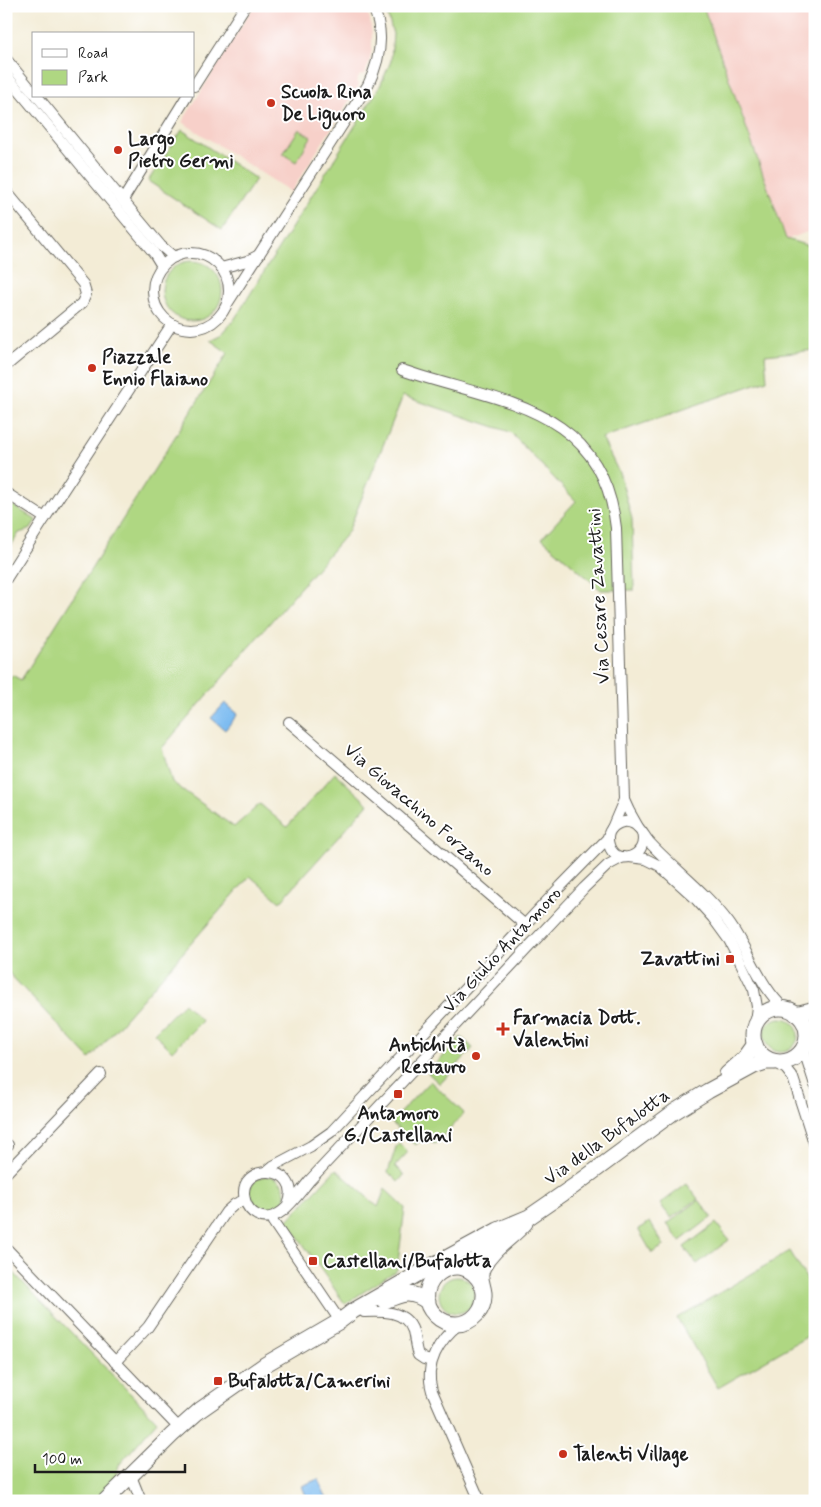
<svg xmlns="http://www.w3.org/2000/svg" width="821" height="1507" viewBox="0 0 821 1507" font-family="Mynerve,sans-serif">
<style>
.built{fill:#f7d0c9}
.green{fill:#afd782;stroke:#667a4f}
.water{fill:#7dbcf1;stroke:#4c6c86}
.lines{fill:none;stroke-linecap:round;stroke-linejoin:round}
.street-casing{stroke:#67655d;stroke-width:12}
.secondary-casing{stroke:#67655d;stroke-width:17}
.street{stroke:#fff;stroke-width:10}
.secondary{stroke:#fff;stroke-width:15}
.poi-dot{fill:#c8321e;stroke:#fff;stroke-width:2}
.labels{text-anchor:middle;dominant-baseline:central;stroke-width:4;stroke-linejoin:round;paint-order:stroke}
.poi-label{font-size:19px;font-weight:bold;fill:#1c1c1c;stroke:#fff;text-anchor:start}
.street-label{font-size:19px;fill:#1c1c1c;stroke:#fff}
</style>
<rect width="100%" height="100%" fill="#fff"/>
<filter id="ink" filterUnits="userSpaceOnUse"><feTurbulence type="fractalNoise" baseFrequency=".02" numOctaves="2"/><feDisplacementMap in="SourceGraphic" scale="10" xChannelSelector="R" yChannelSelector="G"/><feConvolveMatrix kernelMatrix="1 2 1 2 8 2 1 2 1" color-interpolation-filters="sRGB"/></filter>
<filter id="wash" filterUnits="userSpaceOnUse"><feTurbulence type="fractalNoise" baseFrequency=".0096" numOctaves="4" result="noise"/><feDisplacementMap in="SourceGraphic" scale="20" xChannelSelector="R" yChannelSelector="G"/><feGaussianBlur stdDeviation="1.12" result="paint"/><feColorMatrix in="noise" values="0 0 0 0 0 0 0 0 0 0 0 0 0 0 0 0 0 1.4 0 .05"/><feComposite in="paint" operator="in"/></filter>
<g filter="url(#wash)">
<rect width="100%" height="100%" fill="#f3ecd6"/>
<g class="built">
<polygon points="254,6 364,6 370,19 372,34 372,48 369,63 364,75 360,75 356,82 359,85 291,192 182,122"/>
<polygon points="703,6 815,6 815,229 786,240"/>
</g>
<g class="green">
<polygon points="385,6 703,6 786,239 812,247 815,278 815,350 765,355 767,380 602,438 620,475 632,519 634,590 601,590 542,538 576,501 510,432 403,396 348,532 162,748 172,782 234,827 260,804 287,827 335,773 368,804 280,902 250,876 90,1059 6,970 6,685 12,675 21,680 228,353 210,340 222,334 234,320 380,86 391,61 393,34"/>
<polygon points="299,129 311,137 296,162 283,154"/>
<polygon points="182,130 256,179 222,230 148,181"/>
<circle cx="192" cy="291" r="30"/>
<polygon points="6,501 36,520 31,529 19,533 6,554"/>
<polygon points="184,1003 202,1021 172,1051 154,1033"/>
<circle cx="781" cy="1035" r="17"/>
<polygon points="461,1037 473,1048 440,1084 428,1073"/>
<polygon points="430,1081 464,1113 435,1144 425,1135 416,1145 391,1122"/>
<polygon points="399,1143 408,1152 395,1166 404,1175 398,1182 388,1172 396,1147"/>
<polygon points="336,1169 378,1207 385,1189 405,1208 397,1270 345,1304 287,1221"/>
<circle cx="267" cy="1194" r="18"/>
<polygon points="687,1184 698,1199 671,1218 660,1204"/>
<polygon points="699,1200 712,1217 680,1241 667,1224"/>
<polygon points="650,1222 664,1246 652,1253 638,1229"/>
<polygon points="716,1223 729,1240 697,1264 684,1247"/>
<polygon points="790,1251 815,1293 815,1332 718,1388 677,1318"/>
<polygon points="6,1265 157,1421 119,1465 114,1482 94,1501 6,1501"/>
<circle cx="457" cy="1295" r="18"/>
</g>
<g class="water">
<polygon points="225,703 238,714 225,730 211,718"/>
<polygon points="318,1479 328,1501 308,1501 302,1486"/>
</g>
</g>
<g filter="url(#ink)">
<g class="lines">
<defs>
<g id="street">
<polyline points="6,59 34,93"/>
<polyline points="6,75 154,253 162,266"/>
<polyline points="194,86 245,6"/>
<polyline points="37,96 114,190 161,246 174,257"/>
<polyline points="6,191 83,284 86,294 82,303 6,366"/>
<polyline points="123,200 187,96"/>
<circle cx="191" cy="291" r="38"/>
<polyline points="221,268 247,261 259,255"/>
<path d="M227 304 368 85C380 60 386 32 372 6"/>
<path d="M402 370C497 403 602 404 616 528L624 800"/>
<polyline points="6,493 45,518"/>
<polyline points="6,579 45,518 172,324"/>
<polyline points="289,722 525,925"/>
<polyline points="612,828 624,800 629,811 638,827"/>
<path d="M642 833C649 858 615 867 609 845 607 839 608 832 613 827 619 822 627 820 634 824 641 828 644 836 649 842 675 870 706 892 729 923 748 949 761 989 785 1009"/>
<polyline points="629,857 646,859 660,866 693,896 713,918 729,940 738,957 754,990 757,1007 754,1028"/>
<polyline points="805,1046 806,1057 815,1085"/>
<polyline points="775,1062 786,1069 793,1078 815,1146"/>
<polyline points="6,1146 8,1145"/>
<polyline points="267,1171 273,1166 311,1146 331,1132 561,886 608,838"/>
<polyline points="6,1173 101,1074"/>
<path d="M288 1205C305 1163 235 1161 245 1200 247 1207 251 1212 257 1215 278 1227 298 1194 310 1180L584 888 608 865 623 857"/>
<polyline points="272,1217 273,1222 340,1321"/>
<polyline points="6,1248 179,1428"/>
<polyline points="462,1268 498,1235"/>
<path d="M364 1312C382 1311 406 1310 413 1331 415 1339 415 1347 418 1355L424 1359 431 1361"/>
<path d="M459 1324C439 1340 424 1364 432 1391L480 1501"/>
<polyline points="115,1362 148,1327 226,1212 235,1204 245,1200"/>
<polyline points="131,1476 141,1501"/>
</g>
<g id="secondary">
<circle cx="780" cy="1035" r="27"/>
<polyline points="796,1014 815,1009"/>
<polyline points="727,1074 745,1058 755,1044"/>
<path d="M482 1285C460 1242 406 1286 435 1315 441 1321 448 1324 456 1324 473 1324 485 1309 484 1293 483 1284 478 1277 483 1267 493 1248 512 1238 525 1223"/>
<path d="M385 1301C403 1293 411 1290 428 1302"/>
<polyline points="105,1501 172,1435 200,1410 266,1364 340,1321 353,1311 430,1267 498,1230 529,1217 574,1186 674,1112 708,1091 754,1066 766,1062 775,1062"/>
</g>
</defs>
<use href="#street" class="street-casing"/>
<use href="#secondary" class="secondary-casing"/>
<use href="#street" class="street"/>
<use href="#secondary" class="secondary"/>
</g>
</g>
<g class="poi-dot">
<circle cx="271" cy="103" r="5"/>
<circle cx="118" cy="150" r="5"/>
<circle cx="92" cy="368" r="5"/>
<rect x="725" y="954" width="10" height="10" rx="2.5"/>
<path d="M500.5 1021.5h5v5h5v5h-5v5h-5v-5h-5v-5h5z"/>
<circle cx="476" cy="1056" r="5"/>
<rect x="393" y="1089" width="10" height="10" rx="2.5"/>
<rect x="308" y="1256" width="10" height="10" rx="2.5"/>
<rect x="213" y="1376" width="10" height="10" rx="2.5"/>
<circle cx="563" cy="1454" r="5"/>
</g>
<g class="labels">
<g class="poi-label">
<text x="281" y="92">Scuola Rina<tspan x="281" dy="22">De Liguoro</tspan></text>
<text x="128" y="139">Largo<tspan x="128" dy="22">Pietro Germi</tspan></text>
<text x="102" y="357">Piazzale<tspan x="102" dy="22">Ennio Flaiano</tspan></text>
<text x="720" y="959" text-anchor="end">Zavattini</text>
<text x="513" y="1018">Farmacia Dott.<tspan x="513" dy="22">Valentini</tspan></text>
<text x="466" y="1045" text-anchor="end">Antichità<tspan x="466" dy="22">Restauro</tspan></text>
<text x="398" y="1113" text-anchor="middle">Antamoro<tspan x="398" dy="22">G./Castellani</tspan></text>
<text x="323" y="1261">Castellani/Bufalotta</text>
<text x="228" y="1381">Bufalotta/Camerini</text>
<text x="573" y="1454">Talenti Village</text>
</g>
<g class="street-label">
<text transform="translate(599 596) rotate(-93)">Via Cesare Zavattini</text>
<text transform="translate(419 810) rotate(41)">Via Giovacchino Forzano</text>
<text transform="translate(502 950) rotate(-47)">Via Giulio Antamoro</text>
<text transform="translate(607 1137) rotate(-36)">Via della Bufalotta</text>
</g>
</g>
<rect width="821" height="1507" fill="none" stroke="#fff" stroke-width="25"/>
<rect x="32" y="32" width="162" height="65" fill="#ffffff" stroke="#a4a4a4"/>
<rect x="42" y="49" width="25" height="8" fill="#ffffff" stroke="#a4a4a4"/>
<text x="78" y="58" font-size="15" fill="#1c1c1c">Road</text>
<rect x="42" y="70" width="25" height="15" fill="#afd782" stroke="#a4a4a4"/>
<text x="78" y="82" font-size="15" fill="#1c1c1c">Park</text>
<path d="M35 1464v8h150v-8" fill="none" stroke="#1c1c1c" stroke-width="2.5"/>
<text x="42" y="1464" font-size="15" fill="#1c1c1c" stroke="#ffffff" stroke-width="4" paint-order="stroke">100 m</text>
</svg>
